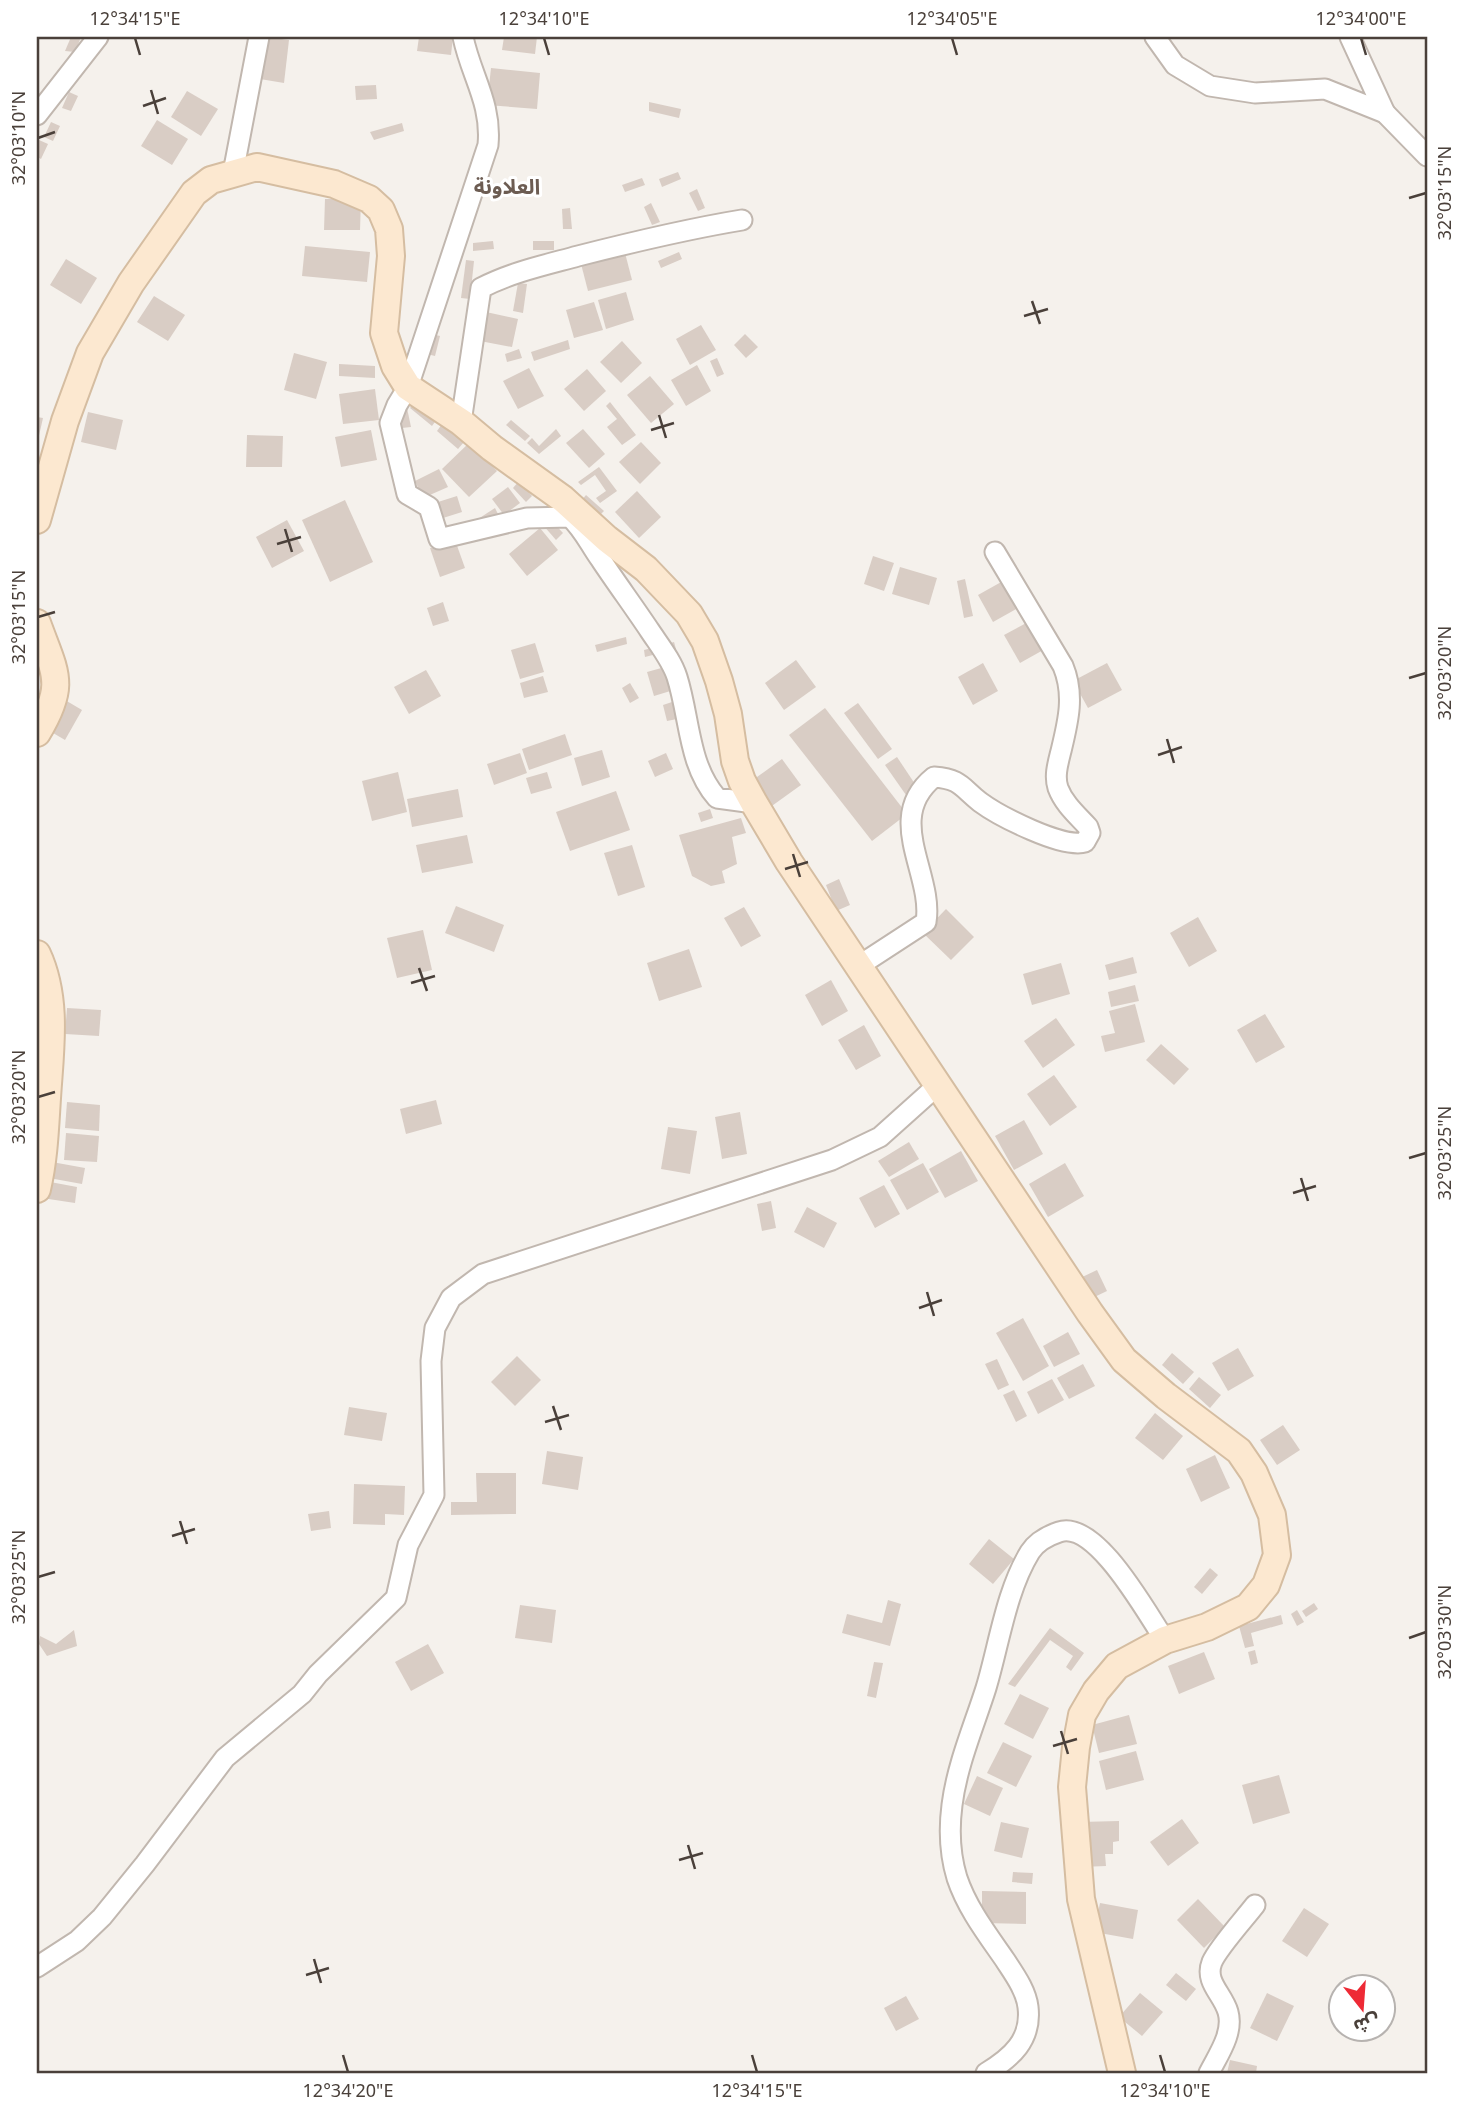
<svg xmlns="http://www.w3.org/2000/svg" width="1464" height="2110" viewBox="0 0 1464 2110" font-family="'Noto Sans','Noto Sans Arabic',sans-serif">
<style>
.building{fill:#d9cdc5}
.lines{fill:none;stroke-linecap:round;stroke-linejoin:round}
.street-casing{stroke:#c1b7af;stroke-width:23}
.secondary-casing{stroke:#d5bda1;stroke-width:30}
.street{stroke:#fff;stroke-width:19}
.secondary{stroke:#fce8d0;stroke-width:26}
.ticks{fill:none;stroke:#4a403a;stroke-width:2.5}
.labels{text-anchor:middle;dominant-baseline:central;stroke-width:6;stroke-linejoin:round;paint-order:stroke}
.quarter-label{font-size:21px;font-weight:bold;fill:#6c5c52;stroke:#fff}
.neatline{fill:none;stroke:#4a403a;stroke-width:2.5}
.ticks-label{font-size:18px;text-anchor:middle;fill:#4a403a}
</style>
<rect width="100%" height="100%" fill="#f5f1ec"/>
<g class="building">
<polygon points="71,37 81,37 75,52 65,51"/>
<polygon points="266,37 289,40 284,83 260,79"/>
<polygon points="419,37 453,37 451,55 417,51"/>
<polygon points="504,37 537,37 535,54 502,50"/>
<polygon points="491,68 540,73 537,109 487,105"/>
<polygon points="376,85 377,99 356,100 355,86"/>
<polygon points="187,91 218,109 201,136 171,117"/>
<polygon points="69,92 78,96 71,111 62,108"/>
<polygon points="649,102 681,109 679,118 649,111"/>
<polygon points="157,120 188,139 172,165 141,146"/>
<polygon points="51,122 60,126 53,141 44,137"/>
<polygon points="402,123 404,131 374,140 370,132"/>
<polygon points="39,140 48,144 41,159 37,157"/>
<polygon points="678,172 681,179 662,187 659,179"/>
<polygon points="642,178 645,185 625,192 622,185"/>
<polygon points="697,189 705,208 698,211 689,193"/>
<polygon points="325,199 361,199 360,230 324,230"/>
<polygon points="651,203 660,222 652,225 644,207"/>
<polygon points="570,208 572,229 563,229 562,209"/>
<polygon points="493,241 494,249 473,251 473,243"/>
<rect x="533" y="241" width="21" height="9"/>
<polygon points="305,246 370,252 367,282 302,276"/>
<polygon points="624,249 632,280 588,291 580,260"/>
<polygon points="679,252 682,259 661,268 658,261"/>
<polygon points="66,259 97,278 81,304 50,285"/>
<polygon points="466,260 474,261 470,299 461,298"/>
<polygon points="518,283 527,284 523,313 513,311"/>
<polygon points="626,292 634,320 606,329 598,300"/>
<polygon points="154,296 185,315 168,341 137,322"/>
<polygon points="594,302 603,330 574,338 566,310"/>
<polygon points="486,312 518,319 512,347 480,341"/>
<polygon points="701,325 716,350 690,365 676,339"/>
<polygon points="432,334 440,336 435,356 427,354"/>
<polygon points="745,334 758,347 746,358 734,345"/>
<polygon points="568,340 570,349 534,361 531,352"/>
<polygon points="622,341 642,363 621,383 600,362"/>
<polygon points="519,349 522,358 507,362 505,354"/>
<polygon points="294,353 327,362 316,399 284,390"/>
<polygon points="717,358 724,374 717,377 710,361"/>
<polygon points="339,364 375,366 375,378 339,376"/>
<polygon points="697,365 711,391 686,406 671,380"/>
<polygon points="529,368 544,396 518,409 503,381"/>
<polygon points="587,369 606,391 584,411 564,389"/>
<polygon points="650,376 674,404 651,423 627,395"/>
<polygon points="375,389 379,420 343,424 339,394"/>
<polygon points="416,401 437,419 432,426 410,408"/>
<polygon points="610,402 636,435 622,445 607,427 617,419 606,406"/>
<polygon points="407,408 411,427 402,428 398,410"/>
<polygon points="88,412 123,420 116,450 81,442"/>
<polygon points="37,417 43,418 38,440 37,440"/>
<polygon points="511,420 530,436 525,441 506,425"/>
<polygon points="442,424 464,442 458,449 437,431"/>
<polygon points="556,429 561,436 539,454 527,443 532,438 539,446"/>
<polygon points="583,429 605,454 589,468 566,443"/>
<polygon points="371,430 377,460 341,467 335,437"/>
<polygon points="247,435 283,436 282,467 246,467"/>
<polygon points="470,442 497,471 469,497 442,469"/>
<polygon points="641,442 661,463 640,484 619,462"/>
<polygon points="599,467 617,491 600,503 596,498 606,491 595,475 581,485 578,482"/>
<polygon points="439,469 448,487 423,498 415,481"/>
<polygon points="519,481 532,496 526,502 513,488"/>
<polygon points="508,487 520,503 504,515 492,499"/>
<polygon points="637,491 661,517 639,538 615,512"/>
<polygon points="586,495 604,511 599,516 581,501"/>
<polygon points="457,496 462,512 443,518 438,502"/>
<polygon points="345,500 373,562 330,582 302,520"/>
<polygon points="495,508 499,516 484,527 478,519"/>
<polygon points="550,519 563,533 556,540 543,525"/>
<polygon points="287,520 304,551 272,568 256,537"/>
<polygon points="540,528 558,550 527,576 509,554"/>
<polygon points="455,540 465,568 440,577 430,548"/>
<polygon points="873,556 894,563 884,591 864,584"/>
<polygon points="900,567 937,578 929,605 892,594"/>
<polygon points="965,579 973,616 964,618 957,581"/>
<polygon points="1003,581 1018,608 993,622 978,595"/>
<polygon points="443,602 449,621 433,626 427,608"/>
<polygon points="1030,621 1045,649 1020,663 1004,635"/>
<polygon points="626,637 627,644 597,652 595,645"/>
<polygon points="674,642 676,649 645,657 644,650"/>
<polygon points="535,643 544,672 520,679 511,650"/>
<polygon points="796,660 816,687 784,710 765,683"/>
<polygon points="683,662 690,685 654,696 647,672"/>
<polygon points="983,663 998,691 973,705 958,677"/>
<polygon points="1107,663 1122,690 1088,708 1073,681"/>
<polygon points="426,670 441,696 409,714 394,687"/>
<polygon points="543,676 548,692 524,698 520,683"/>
<polygon points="630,683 639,698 630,703 622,688"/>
<polygon points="65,700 82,710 65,740 48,730"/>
<polygon points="672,702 677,719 667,721 663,705"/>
<polygon points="858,703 892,749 878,759 844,713"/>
<polygon points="825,708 907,814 872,841 789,735"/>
<polygon points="565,734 572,755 529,770 522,749"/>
<polygon points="602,750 610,777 582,786 574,758"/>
<polygon points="520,753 527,773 494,785 487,764"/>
<polygon points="666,753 673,769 655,777 648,761"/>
<polygon points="897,757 917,787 906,795 885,765"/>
<polygon points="782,759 801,785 769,808 750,782"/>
<polygon points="398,772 407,812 372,821 362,781"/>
<polygon points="547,772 552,788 531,794 526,778"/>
<polygon points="458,789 463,817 412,827 407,799"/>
<polygon points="616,791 630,830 570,851 556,812"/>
<polygon points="710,809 713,818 701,822 698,813"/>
<polygon points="741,818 746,833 732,837 737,864 722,871 725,883 711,886 692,876 679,835"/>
<polygon points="467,835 473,863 422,873 416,845"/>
<polygon points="632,845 645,887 618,896 604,853"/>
<polygon points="839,879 850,905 836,911 826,885"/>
<polygon points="456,906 504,925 494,952 445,933"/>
<polygon points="744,907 761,936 741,947 724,918"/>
<polygon points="946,909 974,937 951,960 923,933"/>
<polygon points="1198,917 1217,951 1189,967 1170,933"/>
<polygon points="423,930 432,970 397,978 387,938"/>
<polygon points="689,949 702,987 659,1001 647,963"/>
<polygon points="1133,957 1137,973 1109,980 1105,965"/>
<polygon points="1061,963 1070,994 1032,1005 1023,974"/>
<polygon points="831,980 848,1011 822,1026 805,995"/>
<polygon points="1135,985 1139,1001 1111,1007 1108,992"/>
<polygon points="1135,1004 1145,1042 1105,1052 1101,1036 1115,1033 1109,1011"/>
<polygon points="67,1008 101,1010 99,1036 65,1034"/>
<polygon points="1265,1014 1285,1047 1256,1063 1237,1030"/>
<polygon points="1056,1018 1075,1045 1043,1068 1024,1041"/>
<polygon points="864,1025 881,1056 856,1070 838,1040"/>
<polygon points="1161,1044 1189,1069 1174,1085 1146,1060"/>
<polygon points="1054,1075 1077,1107 1050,1126 1027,1094"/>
<polygon points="436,1100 442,1124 406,1134 400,1109"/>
<polygon points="67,1102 100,1105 99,1131 65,1128"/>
<polygon points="740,1112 747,1154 722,1159 715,1117"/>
<polygon points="1024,1120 1043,1154 1014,1170 995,1136"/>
<polygon points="668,1127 697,1131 690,1174 661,1169"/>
<polygon points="66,1133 99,1136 97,1162 64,1160"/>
<polygon points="909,1142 919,1159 889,1177 878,1161"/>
<polygon points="961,1151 978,1181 945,1198 929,1169"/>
<polygon points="52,1162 85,1168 82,1184 49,1178"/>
<polygon points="923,1163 939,1192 907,1210 890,1180"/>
<polygon points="1065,1163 1084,1196 1048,1217 1029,1184"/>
<polygon points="45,1181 77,1187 75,1203 42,1198"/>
<polygon points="884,1185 900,1214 875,1228 859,1198"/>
<polygon points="771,1201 776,1228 762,1231 757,1204"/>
<polygon points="807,1207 837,1223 824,1248 794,1232"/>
<polygon points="1097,1270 1107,1291 1086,1301 1076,1280"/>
<polygon points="1023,1318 1049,1366 1023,1381 996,1333"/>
<polygon points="1068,1332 1080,1354 1054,1367 1043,1346"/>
<polygon points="1238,1348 1254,1376 1228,1391 1212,1363"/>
<polygon points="1172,1353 1194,1372 1183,1384 1162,1365"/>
<polygon points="517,1356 541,1380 515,1406 491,1382"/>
<polygon points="997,1359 1009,1385 998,1390 985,1364"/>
<polygon points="1083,1364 1095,1386 1069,1399 1057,1378"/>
<polygon points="1199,1377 1221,1395 1210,1408 1189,1389"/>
<polygon points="1052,1379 1064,1400 1038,1414 1027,1392"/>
<polygon points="1014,1390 1027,1416 1016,1422 1003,1395"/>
<polygon points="349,1407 387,1413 382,1441 344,1435"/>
<polygon points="1155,1413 1183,1436 1163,1460 1135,1438"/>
<polygon points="1283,1425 1300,1450 1277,1465 1260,1440"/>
<polygon points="547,1451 583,1457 578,1490 542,1484"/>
<polygon points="1215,1455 1230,1488 1201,1502 1186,1469"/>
<polygon points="476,1473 516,1473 516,1514 451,1515 451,1502 477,1502"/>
<polygon points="354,1484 405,1486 404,1515 385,1514 385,1525 353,1524"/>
<polygon points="329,1511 331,1528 311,1531 308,1514"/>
<polygon points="989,1539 1014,1559 993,1584 969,1564"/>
<polygon points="1210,1568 1218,1575 1202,1594 1194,1587"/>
<polygon points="888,1600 901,1604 890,1646 842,1633 847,1614 882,1623"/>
<polygon points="1314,1603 1318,1609 1306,1617 1302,1611"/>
<polygon points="520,1605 556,1610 552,1643 515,1638"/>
<polygon points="1297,1610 1304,1622 1297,1626 1291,1614"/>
<polygon points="1281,1615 1283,1624 1251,1633 1254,1646 1245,1648 1239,1626"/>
<polygon points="1050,1628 1084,1653 1071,1671 1066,1667 1073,1656 1050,1640 1015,1687 1008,1684"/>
<polygon points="74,1630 77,1646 47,1656 39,1644 40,1636 56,1644"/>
<polygon points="428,1644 444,1673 411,1691 395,1662"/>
<polygon points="1255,1650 1258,1663 1251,1665 1248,1652"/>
<polygon points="1204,1652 1215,1679 1179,1694 1168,1666"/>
<polygon points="874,1662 883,1663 876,1698 867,1696"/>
<polygon points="1020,1694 1049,1708 1033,1739 1004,1724"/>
<polygon points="1129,1715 1137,1744 1099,1753 1092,1725"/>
<polygon points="1003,1742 1032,1756 1016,1787 987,1773"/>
<polygon points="1136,1751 1144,1780 1106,1790 1099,1761"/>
<polygon points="1279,1775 1290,1813 1253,1824 1242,1785"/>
<polygon points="977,1776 1003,1788 990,1816 964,1804"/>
<polygon points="1182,1819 1199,1843 1168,1866 1150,1842"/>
<polygon points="1119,1821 1119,1841 1113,1842 1113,1854 1105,1854 1106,1866 1081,1867 1080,1822"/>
<polygon points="1001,1822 1029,1828 1022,1858 994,1851"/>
<polygon points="1013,1872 1033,1873 1032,1884 1012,1882"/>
<polygon points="982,1891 1026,1892 1026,1924 982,1923"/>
<polygon points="1198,1899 1225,1927 1204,1948 1177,1920"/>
<polygon points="1100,1903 1138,1910 1133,1939 1094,1932"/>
<polygon points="1304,1908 1329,1924 1307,1957 1282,1941"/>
<polygon points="1176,1973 1196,1989 1186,2001 1166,1985"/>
<polygon points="1140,1993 1163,2012 1142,2036 1119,2017"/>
<polygon points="1267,1993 1294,2006 1277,2041 1250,2028"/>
<polygon points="906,1996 919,2019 896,2031 884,2008"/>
<polygon points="1230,2060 1257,2066 1256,2073 1227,2073"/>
</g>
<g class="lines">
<defs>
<g id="street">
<path d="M463 37C471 76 492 103 488 145L408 387 397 405 390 423 407 494 429 507 439 539 527 518 570 517C584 530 590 545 601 560 617 584 634 607 650 631 660 646 672 661 677 677 690 718 688 765 717 798L754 803"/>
<polyline points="1155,37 1175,65 1210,86 1255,93 1325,89 1385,113 1350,37"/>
<polyline points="1385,113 1427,156"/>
<polyline points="37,115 98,37"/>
<polyline points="233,173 259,37"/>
<path d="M461 422 481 288C512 272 545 265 578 256 633 242 687 229 742 220"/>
<path d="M860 965 926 922C934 874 883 818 934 777 961 779 961 787 980 802 999 816 1063 849 1085 842L1090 833 1088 827C1077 815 1064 804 1058 788 1054 776 1058 763 1061 751 1068 722 1075 695 1063 666L995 552"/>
<polyline points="37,1967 77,1941 102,1917 145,1864 225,1758 302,1694 318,1674 396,1598 408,1545 434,1495 431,1361 435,1328 451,1298 483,1274 832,1160 880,1137 938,1085"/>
<path d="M986 2073C1011 2058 1032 2040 1028 2007 1026 1990 1014 1974 1005 1960 987 1934 967 1908 957 1878 950 1855 949 1828 952 1805 957 1765 974 1726 986 1688 999 1645 1006 1591 1030 1552 1037 1541 1047 1536 1059 1532 1096 1519 1147 1614 1165 1640"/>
<path d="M1209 2073C1218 2055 1234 2033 1228 2012 1223 1994 1204 1982 1212 1962 1218 1948 1245 1918 1255 1905"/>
</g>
<g id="secondary">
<polyline points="37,520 65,421 90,353 131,283 194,193 211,180 257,167 334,184 369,199 381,210 389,229 391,256 384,333 395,366 408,387 461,422 492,448 563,499 607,539 646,569 689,614 705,641 719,681 728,714 735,761 742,781 754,803 789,862 1090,1313 1124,1360 1166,1396 1239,1451 1254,1473 1272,1515 1277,1555 1266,1585 1248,1607 1207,1627 1165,1640 1117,1666 1096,1691 1082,1715 1076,1747 1072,1787 1081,1899 1122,2073"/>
<path d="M37 623C55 673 67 684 37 733"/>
<path d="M37 954C58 999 50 1050 47 1098 45 1129 44 1159 37 1189"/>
</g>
</defs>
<use href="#street" class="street-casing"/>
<use href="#secondary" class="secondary-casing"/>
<use href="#street" class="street"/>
<use href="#secondary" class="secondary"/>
</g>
<path class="ticks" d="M135 38 140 55M544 38 549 55M952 38 957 55M1361 38 1366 55M151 90 158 114M143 106 166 98M38 138 55 132M1409 198 1426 193M1032 301 1040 324M1024 316 1048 309M659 415 666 438M651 430 674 423M285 529 292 552M277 544 301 537M38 617 55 612M1409 678 1426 673M1167 739 1174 763M1158 755 1182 747M793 854 800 877M785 869 808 862M419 968 427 991M411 983 435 976M38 1097 55 1092M1409 1158 1426 1153M1301 1178 1308 1201M1293 1193 1316 1186M927 1292 934 1316M919 1308 942 1300M553 1406 561 1430M545 1422 569 1415M180 1521 187 1544M172 1536 195 1529M38 1577 55 1572M1409 1638 1426 1632M1061 1731 1068 1754M1053 1746 1077 1739M688 1845 695 1869M679 1860 703 1853M314 1959 321 1983M306 1975 329 1968M343 2055 348 2072M752 2055 757 2072M1160 2055 1165 2072"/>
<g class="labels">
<g class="quarter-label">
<text x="507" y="186">العلاونة</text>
</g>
</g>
<rect width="1464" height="2110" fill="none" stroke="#ffffff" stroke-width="77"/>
<g transform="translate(1362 2008) rotate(163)"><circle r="33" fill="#ffffff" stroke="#b7b3b0" stroke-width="2"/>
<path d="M0-5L12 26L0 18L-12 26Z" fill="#ee2a35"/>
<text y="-10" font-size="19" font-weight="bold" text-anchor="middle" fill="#4a403a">ش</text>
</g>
<rect x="38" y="38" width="1388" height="2034" class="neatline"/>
<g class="ticks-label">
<text x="135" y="25">12°34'15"E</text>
<text x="544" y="25">12°34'10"E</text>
<text x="952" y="25">12°34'05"E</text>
<text x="1361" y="25">12°34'00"E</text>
<text transform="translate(19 138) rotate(-90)" y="6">32°03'10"N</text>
<text transform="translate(1445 193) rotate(-90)" y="6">32°03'15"N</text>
<text transform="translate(19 617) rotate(-90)" y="6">32°03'15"N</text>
<text transform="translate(1445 673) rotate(-90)" y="6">32°03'20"N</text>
<text transform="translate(19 1097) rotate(-90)" y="6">32°03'20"N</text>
<text transform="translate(1445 1153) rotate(-90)" y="6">32°03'25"N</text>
<text transform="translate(19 1577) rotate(-90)" y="6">32°03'25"N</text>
<text transform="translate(1445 1632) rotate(-90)" y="6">32°03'30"N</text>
<text x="348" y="2097">12°34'20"E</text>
<text x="757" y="2097">12°34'15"E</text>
<text x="1165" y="2097">12°34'10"E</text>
</g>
</svg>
